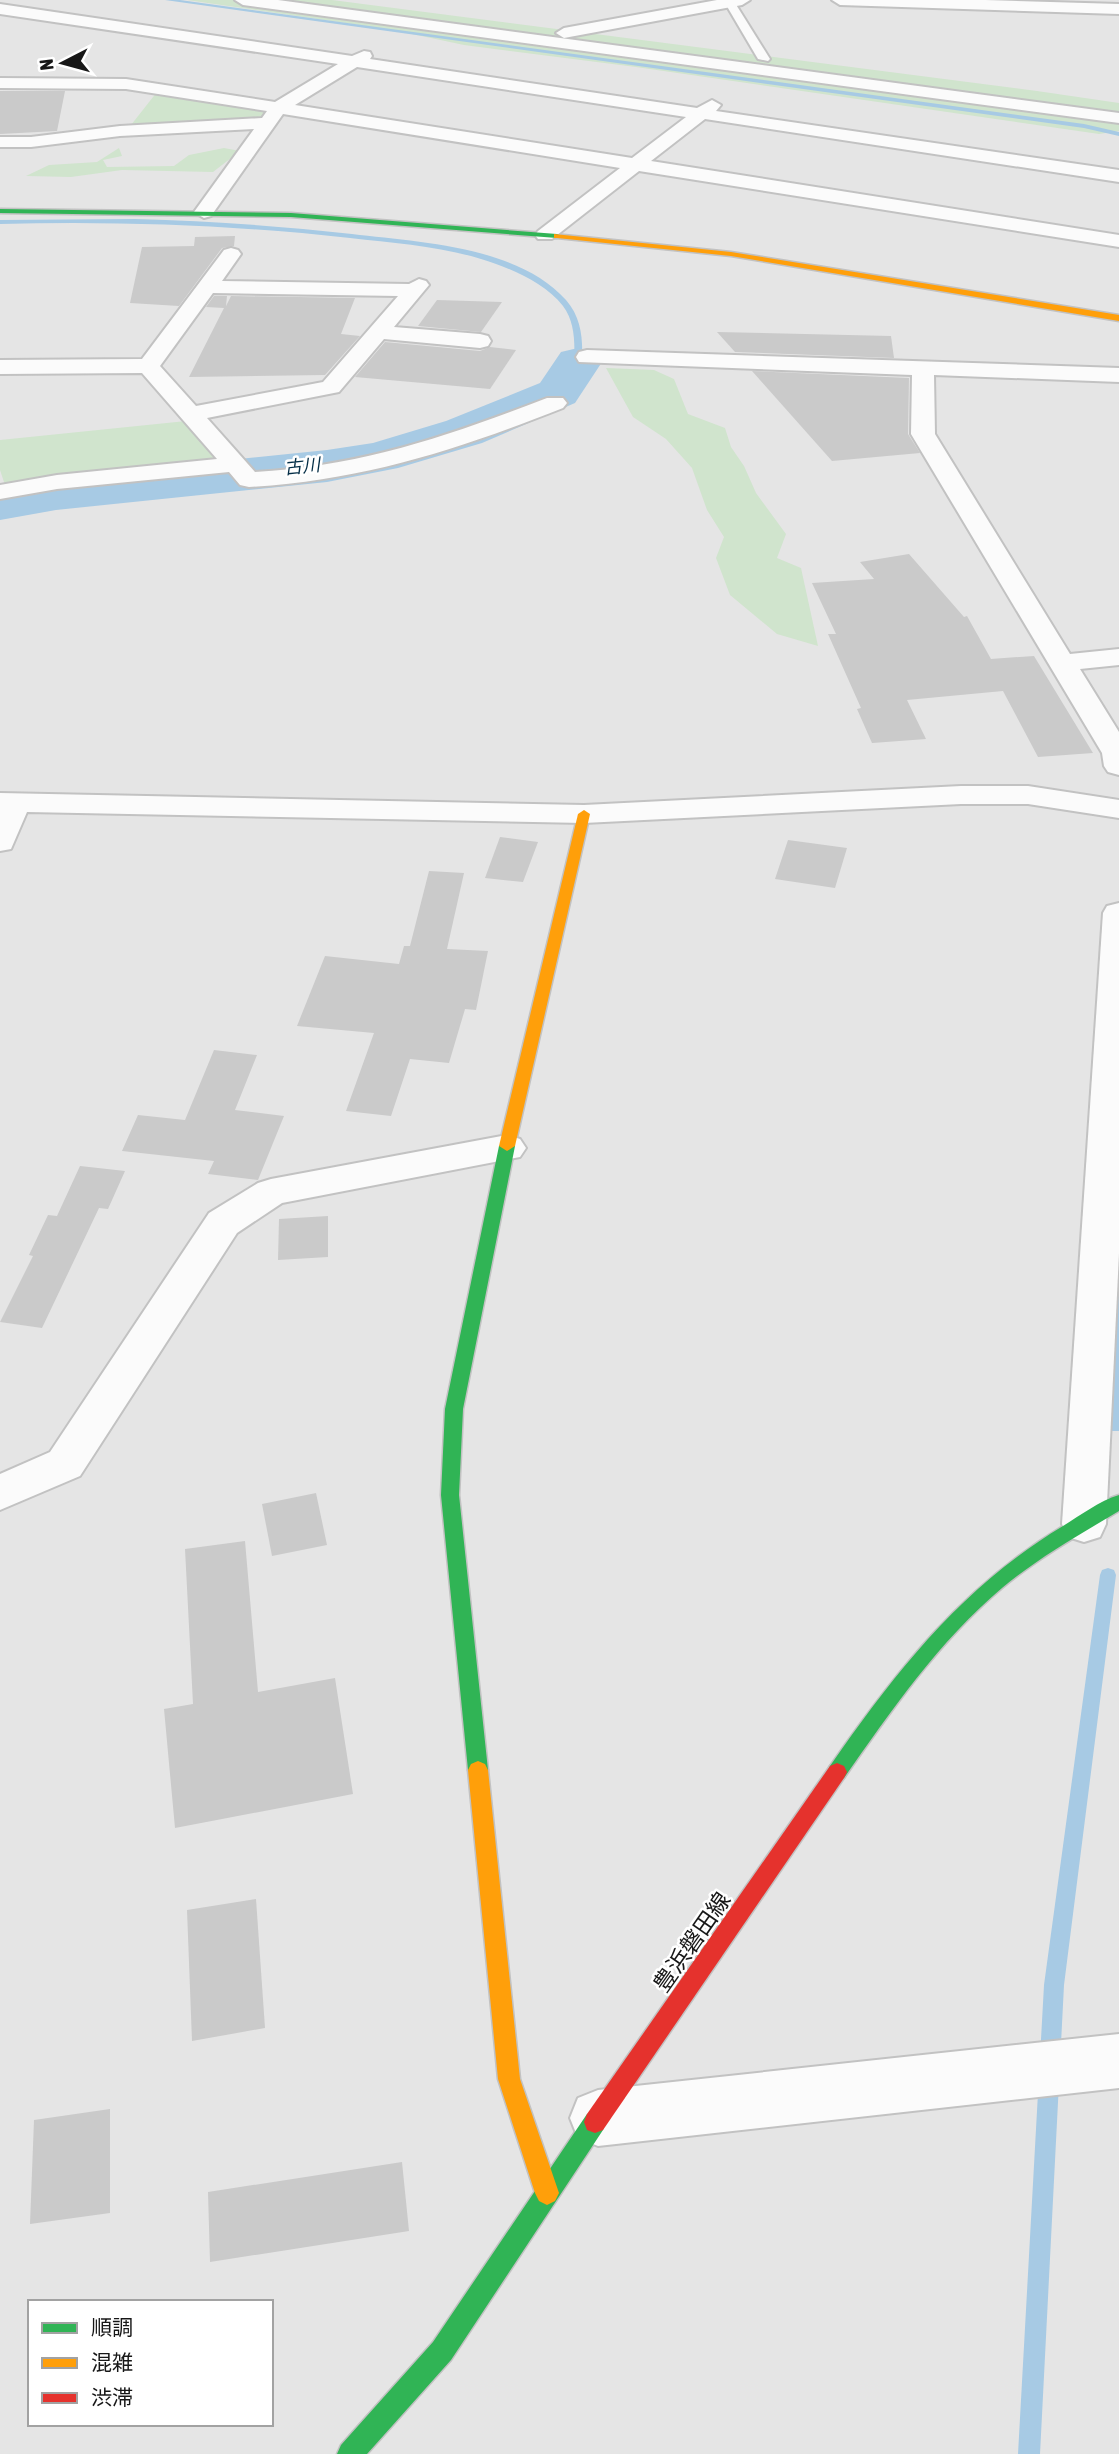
<svg xmlns="http://www.w3.org/2000/svg" width="1119" height="2454" viewBox="0 0 1119 2454" font-family="'Asap Condensed','Noto Sans JP',sans-serif">
<style>
.green{fill:#d0e4cd}
.lines{fill:none;stroke-linecap:round;stroke-linejoin:round}
.stream{fill:#a7cae4;fill-rule:evenodd}
.river{fill:#a7cae4;fill-rule:evenodd}
.building{fill:#cacaca}
.lane-casing{stroke:#c2c2c2;stroke-width:4}
.street-casing{stroke:#c2c2c2;stroke-width:4}
.fast-casing{stroke:#c2c2c2;stroke-width:3}
.slow-casing{stroke:#c2c2c2;stroke-width:3}
.jam-casing{stroke:#c2c2c2;stroke-width:3}
.lane{fill:#fbfbfb;fill-rule:evenodd}
.street{fill:#fbfbfb;fill-rule:evenodd}
.fast{fill:#30b455;fill-rule:evenodd}
.slow{fill:#ff9f0a;fill-rule:evenodd}
.jam{fill:#e5322d;fill-rule:evenodd}
.labels{text-anchor:middle;dominant-baseline:central;stroke-width:5;stroke-linejoin:round;paint-order:stroke}
.far-water-label{font-size:18px;font-style:italic;fill:#032d46;stroke:#fff}
.near-street-label{font-size:23px;fill:#171717;stroke:#fff}
</style>
<rect width="100%" height="100%" fill="#e5e5e5"/>
<g class="green">
<polygon points="187,0 332,0 1037,91 1119,103 1119,131 1099,134 636,67 464,45 393,30"/>
<polygon points="157,92 272,107 260,121 131,125"/>
<polygon points="119,148 122,156 103,160 107,167 174,166 189,155 224,148 240,151 213,172 122,170 71,177 26,176 49,165 97,162"/>
<polygon points="606,368 654,370 674,379 688,414 725,428 731,447 744,466 756,493 786,534 777,558 801,568 818,646 777,634 730,595 716,558 724,537 707,510 692,468 666,439 633,417"/>
<polygon points="196,420 219,466 7,491 0,470 0,440"/>
</g>
<g class="lines">
<g class="stream">
<polygon points="165,0 180,0 1084,124 1119,132 1119,136 1084,128"/>
<path d="M135 219C208 221 280 226 352 234 419 242 518 246 566 300 581 317 583 338 582 360L590 362 586 364 574 362C575 343 575 322 563 306 544 282 510 268 481 259 439 246 394 243 350 238 234 225 117 221 0 224V220Z"/>
<polygon points="1119,1289 1119,1431 1109,1431 1106,1427 1112,1294 1114,1290"/>
<polygon points="1108,1568 1114,1570 1116,1575 1064,1985 1040,2454 1018,2454 1044,1985 1100,1575 1102,1570"/>
</g>
<polygon class="river" points="578,348 595,352 602,362 575,403 482,443 398,468 327,482 56,510 0,520 0,488 56,478 327,450 373,443 446,421 540,383 561,352"/>
</g>
<g class="building">
<polygon points="0,91 65,91 57,131 0,134"/>
<polygon points="235,236 234,246 222,248 179,306 130,303 142,247 194,246 195,237"/>
<polygon points="214,296 227,296 226,306 231,296 355,298 341,334 360,336 325,375 189,377 224,308 206,307"/>
<polygon points="437,300 502,302 481,332 418,326"/>
<polygon points="717,332 891,336 894,358 735,352"/>
<polygon points="385,342 480,351 490,347 516,350 490,389 355,377"/>
<polygon points="752,371 909,378 908,434 920,453 832,461"/>
<polygon points="909,554 964,617 967,616 991,659 1034,656 1093,753 1038,757 1003,691 907,700 926,739 872,743 857,709 861,708 828,634 836,634 812,583 874,579 860,562"/>
<polygon points="500,837 538,842 523,882 485,878"/>
<polygon points="788,840 847,848 835,888 775,879"/>
<polygon points="429,871 464,873 447,949 488,951 476,1010 465,1009 449,1063 410,1059 391,1116 346,1111 374,1033 297,1026 325,956 399,964 404,946 410,946"/>
<polygon points="214,1050 257,1055 235,1110 284,1116 258,1180 208,1174 214,1161 122,1151 138,1115 185,1120"/>
<polygon points="80,1166 125,1171 108,1209 99,1208 42,1328 0,1322 33,1256 29,1255 48,1215 57,1216"/>
<polygon points="328,1216 328,1257 278,1260 279,1219"/>
<polygon points="316,1493 327,1545 272,1556 262,1504"/>
<polygon points="245,1541 258,1692 335,1678 353,1794 175,1828 164,1709 193,1704 185,1549"/>
<polygon points="256,1899 265,2028 192,2041 187,1910"/>
<polygon points="110,2109 110,2213 30,2224 34,2120"/>
<polygon points="402,2162 409,2231 210,2262 208,2192"/>
</g>
<g class="lines">
<defs>
<polygon id="lane" points="731,0 735,3 770,59 768,61 758,59 725,3"/>
<g id="street">
<polygon points="235,0 278,0 1119,113 1119,123 243,5"/>
<polygon points="717,0 750,0 742,5 564,38 556,33 564,28"/>
<polygon points="832,0 985,0 1119,4 1119,14 840,5"/>
<path d="M0 4 352 56 364 51 370 52 372 56 370 59 697 108 712 100 721 105 716 111 1119 170V182L705 119 651 161 1119 235V247L639 171 552 239H538L535 235 538 231 620 168 283 114 211 216 204 218 194 212 254 129 120 136 31 147H0V137H31L120 126 262 118 267 111 126 89 0 88V78L126 79 275 102 338 64 0 14ZM357 67 686 117 632 158 295 105Z"/>
<path d="M231 248 238 250 241 254 222 281 409 284 419 279 426 281 429 285 394 327 480 334 488 336 491 341 488 346 480 348 384 339 339 392 207 418 255 472C362 466 448 436 547 398H563L567 403 563 408C456 450 365 480 249 487L240 485 229 472 57 489 0 499V485L57 475 217 459 142 373 0 374V360L142 359 224 250ZM213 293 398 296 323 382 196 406 160 366Z"/>
<polygon points="587,350 1119,368 1119,382 934,375 935,434 1070,654 1119,649 1119,665 1080,669 1119,732 1119,775 1108,772 1104,766 1102,753 911,434 912,375 579,362 576,357 579,352"/>
<polygon points="961,786 1028,786 1119,800 1119,818 1028,804 961,804 584,823 27,812 11,849 0,851 0,793 584,805"/>
<polygon points="1119,903 1119,1253 1106,1524 1100,1537 1084,1542 1068,1537 1062,1524 1103,913 1107,906"/>
<polygon points="507,1135 520,1139 526,1148 520,1157 282,1203 237,1233 80,1476 0,1510 0,1474 50,1452 209,1213 258,1183 271,1179"/>
<polygon points="1119,2034 1119,2088 598,2146 578,2138 570,2118 578,2098 598,2090"/>
</g>
<g id="fast">
<polygon points="0,209 291,213 557,234 561,236 557,238 291,217 0,213"/>
<polygon points="507,1141 515,1146 463,1409 459,1495 488,1770 485,1776 478,1779 471,1776 468,1770 441,1495 445,1409 499,1146"/>
<path d="M1119 1495V1511C1079 1535 1038 1558 1002 1588 939 1641 891 1711 844 1778L837 1781 830 1778 827 1772 830 1766C897 1670 962 1587 1063 1526 1081 1515 1099 1501 1119 1495Z"/>
<polygon points="595,2111 603,2114 606,2122 603,2130 451,2360 367,2454 337,2454 341,2445 433,2342 587,2114"/>
</g>
<g id="slow">
<polygon points="554,234 731,252 1119,315 1119,321 731,256 557,238 554,238"/>
<polygon points="584,810 590,814 515,1146 507,1151 499,1146 578,814"/>
<polygon points="478,1761 485,1764 488,1770 520,2079 559,2193 555,2201 547,2205 539,2201 535,2193 498,2079 468,1770 471,1764"/>
</g>
<polygon id="jam" points="837,1763 844,1766 847,1772 844,1778 603,2130 595,2133 587,2130 584,2122 587,2114 830,1766"/>
</defs>
<use href="#lane" class="lane-casing"/>
<use href="#street" class="street-casing"/>
<use href="#fast" class="fast-casing"/>
<use href="#slow" class="slow-casing"/>
<use href="#jam" class="jam-casing"/>
<use href="#lane" class="lane"/>
<use href="#street" class="street"/>
<use href="#fast" class="fast"/>
<use href="#slow" class="slow"/>
<use href="#jam" class="jam"/>
</g>
<g class="labels">
<g class="far-water-label">
<text transform="translate(302 466) rotate(-6)">古川</text>
</g>
<g class="near-street-label">
<text transform="translate(692 1942) rotate(-55)">豊浜磐田線</text>
</g>
</g>
<rect x="28" y="2300" width="245" height="126" fill="#ffffff" stroke="#a2a2a2" stroke-width="2"/>
<rect x="42" y="2323" width="35" height="10" fill="#30b455" stroke="#a2a2a2" stroke-width="2"/>
<text x="91" y="2335" font-size="21" fill="#171717">順調</text>
<rect x="42" y="2358" width="35" height="10" fill="#ff9f0a" stroke="#a2a2a2" stroke-width="2"/>
<text x="91" y="2370" font-size="21" fill="#171717">混雑</text>
<rect x="42" y="2393" width="35" height="10" fill="#e5322d" stroke="#a2a2a2" stroke-width="2"/>
<text x="91" y="2405" font-size="21" fill="#171717">渋滞</text>
<g transform="translate(63 63) rotate(264)" stroke="#ffffff" stroke-width="5" paint-order="stroke">
<path d="M0-5L12 26L0 18L-12 26Z" fill="#171717"/>
<text y="-10" font-size="19" font-weight="bold" text-anchor="middle" fill="#171717">N</text>
</g>
</svg>
